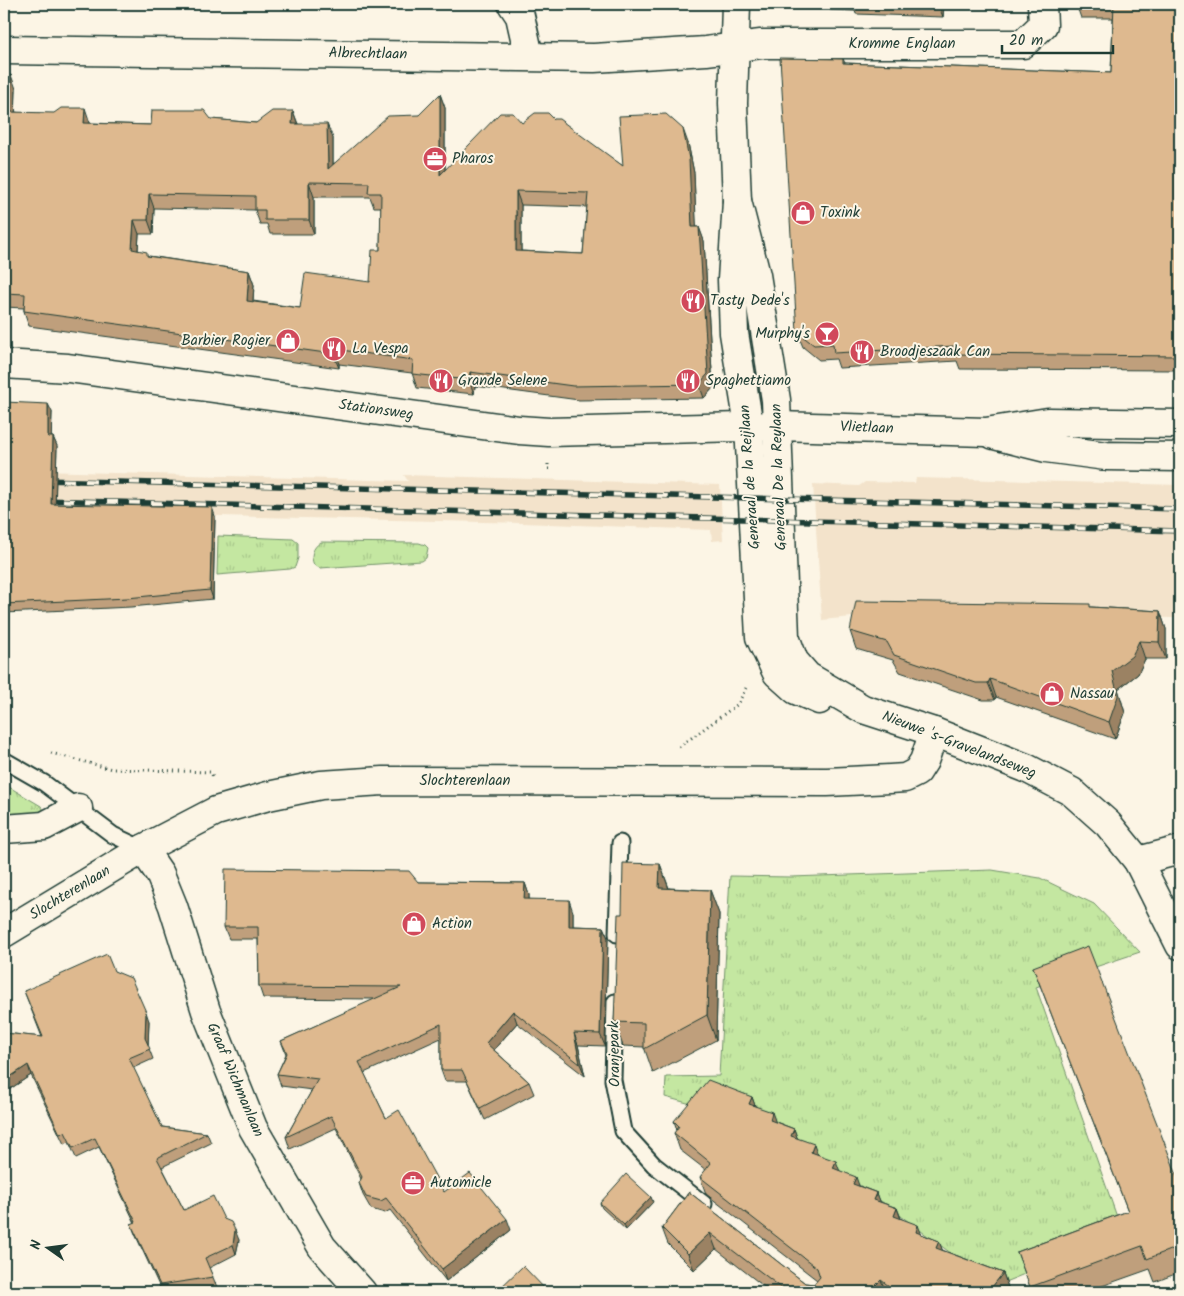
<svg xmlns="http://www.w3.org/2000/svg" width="1184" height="1296" viewBox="0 0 1184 1296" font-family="Kalam,sans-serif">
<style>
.built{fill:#f3e3cb}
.grass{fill:url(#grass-tufts);stroke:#72926a}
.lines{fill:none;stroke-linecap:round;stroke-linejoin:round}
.lane-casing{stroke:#1f3d34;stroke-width:19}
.street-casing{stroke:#1f3d34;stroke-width:31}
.secondary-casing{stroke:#1f3d34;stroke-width:31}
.path{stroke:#1f3d34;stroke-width:3;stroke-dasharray:1 4;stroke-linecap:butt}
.lane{stroke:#fcf5e5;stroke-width:15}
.street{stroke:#fcf5e5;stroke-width:28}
.secondary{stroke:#fcf5e5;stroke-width:28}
.rail-casing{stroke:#1f3d34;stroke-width:5.5}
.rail{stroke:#fcf5e5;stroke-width:4;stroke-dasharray:11;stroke-linecap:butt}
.wall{fill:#bf9f7b;stroke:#1f3d34;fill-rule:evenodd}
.shaded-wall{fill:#9b8264;stroke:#1f3d34}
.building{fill:#deb98f;stroke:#1f3d34;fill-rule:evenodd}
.labels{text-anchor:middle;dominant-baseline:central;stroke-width:4;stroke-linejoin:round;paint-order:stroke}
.street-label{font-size:15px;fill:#1f3d34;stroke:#fcf5e5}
.poi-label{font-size:15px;fill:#1f3d34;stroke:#fcf5e5;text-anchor:start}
</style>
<defs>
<pattern id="grass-tufts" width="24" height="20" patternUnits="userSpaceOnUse" patternTransform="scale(1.25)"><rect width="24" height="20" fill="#c4e7a1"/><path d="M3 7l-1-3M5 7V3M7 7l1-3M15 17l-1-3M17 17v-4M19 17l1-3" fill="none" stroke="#a8c78b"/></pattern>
</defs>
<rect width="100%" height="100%" fill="#fcf5e5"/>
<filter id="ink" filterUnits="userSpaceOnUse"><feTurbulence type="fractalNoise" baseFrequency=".02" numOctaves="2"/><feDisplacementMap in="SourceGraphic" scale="10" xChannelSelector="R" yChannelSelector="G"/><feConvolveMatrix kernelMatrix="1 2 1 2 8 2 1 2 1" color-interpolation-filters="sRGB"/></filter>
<g filter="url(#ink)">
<g class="built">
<polygon points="4,470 408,481 404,475 720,485 723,540 712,541 711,530 522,523 4,511"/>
<polygon points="916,478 1180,485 1180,618 862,616 822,620 813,484 859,486 865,482 915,483"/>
</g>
<g class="grass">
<polygon points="218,536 293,539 298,543 298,558 295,567 290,569 217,575"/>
<path d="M321 542 419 543 425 545 428 548 426 558 422 561 320 568 314 565C310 556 312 548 321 542Z"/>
<polygon points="4,784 41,806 44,810 41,817 4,816"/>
<polygon points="992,870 1040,878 1094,904 1140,952 1036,987 1123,1234 995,1286 737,1094 695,1105 665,1097 666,1077 719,1076 730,876 791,877"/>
</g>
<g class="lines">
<defs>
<g id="lane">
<polyline points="4,760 44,783 113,835 143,849"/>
<polyline points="617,934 620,843"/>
<polyline points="615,1002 613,1080 623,1131 654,1165 704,1204"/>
</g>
<g id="street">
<polyline points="512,4 520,16 529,56"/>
<polyline points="4,50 594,58 706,51 761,44 1023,44 1043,25 1042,4"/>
<polyline points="4,364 68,368 519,430 549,432 777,426 986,432 1048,422 1180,424"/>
<polyline points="994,435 1046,448 1106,456 1180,457"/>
<polyline points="4,829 44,826 78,808"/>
<polyline points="143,849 160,874 173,906 206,1011 253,1128 322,1247 362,1292"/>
<polyline points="1138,861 1180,850"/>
</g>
<g id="secondary">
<polyline points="736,4 733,103 737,201 732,280 734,333 749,426 760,637 777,673 796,690 819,700"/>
<polyline points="737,201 756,275 776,400 785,637 794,661 807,676 863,709 934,732 1026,768 1072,792 1108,824 1138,861 1180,945"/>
<polyline points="4,933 143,849 216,811 268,796 321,785 383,781 827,782 890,779 905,778 917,772 924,761 934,732"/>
</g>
</defs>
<use href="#lane" class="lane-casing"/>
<use href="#street" class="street-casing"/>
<use href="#secondary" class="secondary-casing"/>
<g class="path">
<polyline points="548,464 548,469 552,469"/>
<polyline points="679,747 738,704 746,688"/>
<polyline points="51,753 112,769 211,772 213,777"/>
</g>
<use href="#lane" class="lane"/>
<use href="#street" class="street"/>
<use href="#secondary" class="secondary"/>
<defs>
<g id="rail">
<polyline points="41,480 1180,509"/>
<polyline points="41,500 1180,531"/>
</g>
</defs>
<use href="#rail" class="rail-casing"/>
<use href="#rail" class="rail"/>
</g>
<g class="wall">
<polygon points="828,4 944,4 943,17 856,14 855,11 830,10"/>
<polygon points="1076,4 1180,4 1180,370 960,369 957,361 839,368 836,359 819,360 803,347 797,332 843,59 845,63 1111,73 1113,18 1081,18"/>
<path d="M4 75 16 89 15 112 90 123 151 125 211 119 256 123 293 111 298 124 333 138V164L419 115 440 94 445 108V170L522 123 554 119 623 166 688 143 694 173 696 227H699L704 241 713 388 704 398 579 400 475 386 474 394 417 388 412 373 339 364V368L29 326 24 311V308L4 307ZM314 197H370L374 207H381L380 250 370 282 300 308 253 301 254 285 249 271 149 256 138 250 139 234H153L154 208 255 210 260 224H267L270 234H314ZM521 205 587 207 583 254 521 251Z"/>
<polygon points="4,402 52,412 51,437 53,437 57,446 55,504 215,516 213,599 131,607 4,613"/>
<polygon points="1091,607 1160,611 1166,629 1166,659 1145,659 1138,674 1118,689 1125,713 1115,739 996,697 995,700 983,700 900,672 893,660 856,649 850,631"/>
<polygon points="660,864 669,888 710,890 719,914 716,1040 653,1073 644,1047 623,1046 614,1022 622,914"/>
<polygon points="418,882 525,883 529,895 529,899 573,912 573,926 603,927 608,938 605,1046 578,1045 585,1076 517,1023 494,1050 529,1082 534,1094 485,1120 467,1081 445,1081 441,1070 441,1038 364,1073 386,1118 444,1192 511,1230 446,1281 390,1210 385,1213 371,1209 363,1195 359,1183 361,1179 336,1128 290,1149 286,1137 312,1090 281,1086 277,1074 286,1054 281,1041 376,999 263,998 259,986 258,939 229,939 224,927"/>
<polygon points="1033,967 1180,1183 1180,1272 1155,1282 1150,1269 1085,1292 1032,1292 1017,1252 1128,1211"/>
<polygon points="114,971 149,1021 148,1046 153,1059 133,1068 162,1127 207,1133 211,1143 162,1167 184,1210 224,1219 239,1240 236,1254 209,1268 217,1287 180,1292 162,1292 135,1234 131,1224 135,1223 99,1147 76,1158 69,1142 64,1144 31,1075 4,1093 4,1033 42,1037 24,991"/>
<polygon points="752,1097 755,1106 776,1122 794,1129 797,1138 859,1186 877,1193 880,1202 897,1208 901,1218 921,1234 939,1241 942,1250 1003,1273 1009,1290 1007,1292 771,1292 716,1249 694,1270 668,1244 662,1228 689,1192 805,1283 814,1284 817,1280 706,1194 700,1177 706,1170 680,1150 674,1133 677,1130 674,1121"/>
<polygon points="653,1202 626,1230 602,1208 600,1203"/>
</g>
<g class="shaded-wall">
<polygon points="938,4 944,4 943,17"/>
<polygon points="11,75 16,89 15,126 10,112"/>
<polygon points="440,94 445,108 445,189 440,175"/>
<polygon points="85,108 90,123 89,137 84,123"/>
<polygon points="293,111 298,125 292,124"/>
<polygon points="327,124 333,138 333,183 328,169"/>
<polygon points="683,129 688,143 694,173 697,241 692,227"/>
<polygon points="309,182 314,197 314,234 309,220"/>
<polygon points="516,191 521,205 521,265 516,251"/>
<polygon points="149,194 154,208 153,234 148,220"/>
<polygon points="134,220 139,234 137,264 132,249"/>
<polygon points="699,227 704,241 713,388 704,398 699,384"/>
<polygon points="249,271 254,285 252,315 247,301"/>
<polygon points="334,349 339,364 339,368 333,354"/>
<polygon points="470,372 475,386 474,394 469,380"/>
<polygon points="48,404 52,412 51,446 48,437"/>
<polygon points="53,437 57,446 55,512 51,504"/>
<polygon points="212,507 215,516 213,599 210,590"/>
<polygon points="1160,611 1166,629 1166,659 1159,642"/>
<polygon points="1139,641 1145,659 1138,674 1118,689 1125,713 1115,739 1109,722 1112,671"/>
<polygon points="990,679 996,697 995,700 988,683"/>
<polygon points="660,864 669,889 659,888"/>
<polygon points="525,883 529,895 529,911 524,899"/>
<polygon points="710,890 719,914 716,1040 707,1015"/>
<polygon points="569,900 573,912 573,937 569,926"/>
<polygon points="603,927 608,938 605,1046 600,1034"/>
<polygon points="513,1011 517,1023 490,1054 486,1043"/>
<polygon points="146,1012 149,1021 148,1048 145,1038"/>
<polygon points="574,1033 578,1045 585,1076 580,1064"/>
<polygon points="28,1065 31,1075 4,1093 4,1081"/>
<polygon points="752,1097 758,1114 749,1104"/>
<polygon points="772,1112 778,1129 770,1120"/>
<polygon points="794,1129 800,1145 791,1136"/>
<polygon points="814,1144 820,1161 811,1152"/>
<polygon points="836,1161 842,1177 833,1168"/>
<polygon points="856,1177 862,1194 853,1184"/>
<polygon points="877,1193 883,1209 874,1200"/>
<polygon points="651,1197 653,1202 626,1230 624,1225"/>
<polygon points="897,1208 903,1225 894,1216"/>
<polygon points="507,1219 511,1230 446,1281 442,1269"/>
<polygon points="918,1225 924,1241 916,1232"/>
<polygon points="235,1230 239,1240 236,1254 233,1245"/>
<polygon points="710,1233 716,1249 694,1270 688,1254"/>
<polygon points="939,1241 945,1257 936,1248"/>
<polygon points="1003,1273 1009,1290 1007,1292 988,1292"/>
<polygon points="881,1280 886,1292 869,1292"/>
</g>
<g class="building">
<polygon points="1114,4 1180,4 1180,356 954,354 954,346 834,353 833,344 814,345 797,332 780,58 843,59 843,63 1111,73"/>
<path d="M4 75H11L10 112 54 113 61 108H85L84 123 151 125 152 110H204L211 119 256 123 272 111H293L292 124H327L328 169 388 116 419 115 440 94V175L500 113H513L522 123 535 113H548L554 119H559L623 166 619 116 666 114 683 129 689 159 692 227H699L708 374 699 384 573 386 470 372 469 380 412 374 413 360 334 349 333 354 24 311 25 294 4 293ZM309 182 369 183 368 193H381L380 250H372L370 282 305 273 300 308 247 301 249 271 147 256V252L132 249 134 220H148L149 194 255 196V210H265V220H309ZM516 191 588 193 583 254 516 251Z"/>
<polygon points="4,402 48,404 48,437 53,437 51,504 212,507 210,590 127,598 4,604"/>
<polygon points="856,601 1090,604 1090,607 1160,611 1159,642 1139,641 1132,656 1112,671 1118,696 1109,722 990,679 988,683 976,683 894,655 887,642 850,631"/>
<polygon points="623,863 660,864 659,888 710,890 707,1015 644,1049 644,1023 614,1022 618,914 622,914"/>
<polygon points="225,869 409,871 418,882 525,883 524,899 569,900 569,926 603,927 600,1034 574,1033 580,1064 513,1011 486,1043 529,1082 480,1108 462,1070 441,1070 441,1024 359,1062 386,1118 399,1110 444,1192 470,1173 507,1219 442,1269 386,1198 381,1201 366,1197 359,1183 362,1177 331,1116 286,1137 318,1079 277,1074 287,1053 281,1041 401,987 259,986 258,927 224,927"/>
<polygon points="1088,946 1180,1183 1180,1246 1147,1259 1142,1246 1030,1287 1017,1252 1128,1211 1033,967"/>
<polygon points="107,954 114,971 131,978 146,1012 145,1038 150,1049 129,1058 162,1127 207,1133 157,1158 184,1210 213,1196 224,1219 231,1222 235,1230 233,1245 205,1258 213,1277 160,1285 131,1224 136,1222 95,1138 73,1148 65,1132 60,1134 28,1065 4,1081 4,1033 43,1037 24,991"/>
<polygon points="708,1080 752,1097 749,1104 772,1112 770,1120 794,1129 791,1136 814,1144 811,1152 836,1161 833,1168 856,1177 853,1184 877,1193 874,1200 897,1208 894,1216 918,1225 916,1232 939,1241 936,1248 1003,1273 988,1292 897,1292 881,1280 869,1292 787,1292 710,1233 688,1254 662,1228 689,1192 805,1283 814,1284 820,1277 817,1268 700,1177 711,1163 674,1133 679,1126 674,1121"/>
<polygon points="626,1174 651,1197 624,1225 600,1203"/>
<polygon points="523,1266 548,1292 496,1292"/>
</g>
</g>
<defs>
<symbol id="office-disc" viewBox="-11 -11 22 22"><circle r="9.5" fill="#d1495b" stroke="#fcf5e5"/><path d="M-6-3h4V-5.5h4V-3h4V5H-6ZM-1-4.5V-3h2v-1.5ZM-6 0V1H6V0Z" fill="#fff"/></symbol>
<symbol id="shop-disc" viewBox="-11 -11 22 22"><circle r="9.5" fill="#d1495b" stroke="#fcf5e5"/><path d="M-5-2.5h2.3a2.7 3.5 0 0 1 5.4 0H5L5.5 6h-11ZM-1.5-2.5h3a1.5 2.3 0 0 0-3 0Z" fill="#fff"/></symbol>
<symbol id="restaurant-disc" viewBox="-11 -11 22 22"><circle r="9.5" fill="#d1495b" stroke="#fcf5e5"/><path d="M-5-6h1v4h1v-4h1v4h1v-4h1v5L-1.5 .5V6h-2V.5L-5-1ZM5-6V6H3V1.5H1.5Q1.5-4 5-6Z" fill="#fff"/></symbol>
<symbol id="bar-disc" viewBox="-11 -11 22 22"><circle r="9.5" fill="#d1495b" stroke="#fcf5e5"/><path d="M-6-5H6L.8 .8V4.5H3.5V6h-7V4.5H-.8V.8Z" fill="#fff"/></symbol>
</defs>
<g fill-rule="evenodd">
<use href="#office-disc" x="421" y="145" width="28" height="28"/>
<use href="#shop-disc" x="789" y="199" width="28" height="28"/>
<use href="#restaurant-disc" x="679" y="287" width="28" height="28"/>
<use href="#bar-disc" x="813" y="320" width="28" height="28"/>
<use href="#shop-disc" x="274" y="327" width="28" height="28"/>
<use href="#restaurant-disc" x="320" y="335" width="28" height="28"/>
<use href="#restaurant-disc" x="848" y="338" width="28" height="28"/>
<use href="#restaurant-disc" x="427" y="367" width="28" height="28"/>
<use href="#restaurant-disc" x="674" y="367" width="28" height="28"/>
<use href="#shop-disc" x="1038" y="680" width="28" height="28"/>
<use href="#shop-disc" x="400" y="910" width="28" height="28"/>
<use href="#office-disc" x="399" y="1169" width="28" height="28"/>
</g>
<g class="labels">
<g class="street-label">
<text x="902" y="44">Kromme Englaan</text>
<text transform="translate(368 54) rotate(1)">Albrechtlaan</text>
<text transform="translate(376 410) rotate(8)">Stationsweg</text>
<text transform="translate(867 428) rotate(2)">Vlietlaan</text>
<text transform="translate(750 477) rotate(-94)">Generaal de la Reijlaan</text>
<text transform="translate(779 477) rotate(-92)">Generaal De la Reylaan</text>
<text transform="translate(959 745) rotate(21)">Nieuwe 's-Gravelandseweg</text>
<text x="465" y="781">Slochterenlaan</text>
<text transform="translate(70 893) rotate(-31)">Slochterenlaan</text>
<text transform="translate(615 1054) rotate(-91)">Oranjepark</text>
<text transform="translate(235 1080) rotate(67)">Graaf Wichmanlaan</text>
</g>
<g class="poi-label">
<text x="452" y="159">Pharos</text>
<text x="820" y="213">Toxink</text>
<text x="710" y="301">Tasty Dede's</text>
<text x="810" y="334" text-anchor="end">Murphy's</text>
<text x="270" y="341" text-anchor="end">Barbier Rogier</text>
<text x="352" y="349">La Vespa</text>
<text x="880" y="352">Broodjeszaak Can</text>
<text x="458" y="381">Grande Selene</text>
<text x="706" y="381">Spaghettiamo</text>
<text x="1070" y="694">Nassau</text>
<text x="432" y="924">Action</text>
<text x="430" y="1183">Automicle</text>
</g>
</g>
<rect width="1184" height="1296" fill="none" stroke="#fcf5e5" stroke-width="20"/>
<rect x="10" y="10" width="1164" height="1276" fill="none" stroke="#1f3d34" stroke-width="2" filter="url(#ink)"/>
<g transform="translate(48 1248) rotate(284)" stroke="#fcf5e5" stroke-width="4" paint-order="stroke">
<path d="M0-4L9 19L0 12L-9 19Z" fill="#1f3d34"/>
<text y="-8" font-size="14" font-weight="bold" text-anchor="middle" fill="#1f3d34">N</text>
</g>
<path d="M1002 45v8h111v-8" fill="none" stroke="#1f3d34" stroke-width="2.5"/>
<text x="1009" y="45" font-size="15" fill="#1f3d34" stroke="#fcf5e5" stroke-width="4" paint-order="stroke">20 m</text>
</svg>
